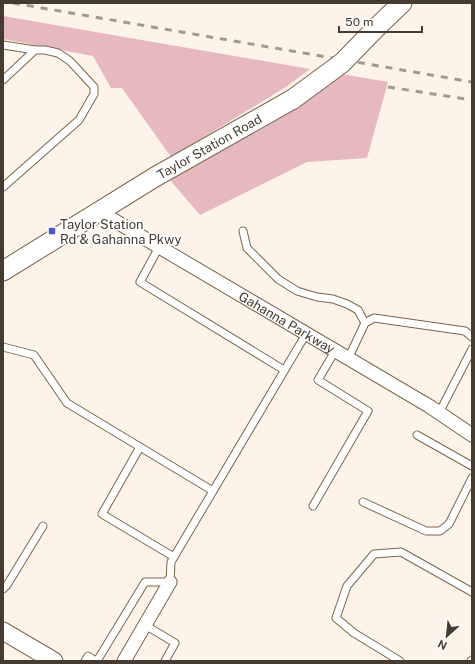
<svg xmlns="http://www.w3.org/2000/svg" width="475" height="664" viewBox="0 0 475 664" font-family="'Public Sans',sans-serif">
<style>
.green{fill:#e6b9c0}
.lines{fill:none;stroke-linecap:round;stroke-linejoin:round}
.service-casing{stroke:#7b654d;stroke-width:9}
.minor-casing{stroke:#7b654d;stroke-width:15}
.tertiary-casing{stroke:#7b654d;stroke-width:19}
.secondary-casing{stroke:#7b654d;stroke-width:21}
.service{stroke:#fff;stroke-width:7}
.minor{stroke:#fff;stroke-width:13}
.tertiary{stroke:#fff;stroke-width:17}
.secondary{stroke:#fff;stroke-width:19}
.rail{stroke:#a3988e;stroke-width:3;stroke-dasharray:7 7;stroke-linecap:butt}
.secondary-bridge-casing{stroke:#7b654d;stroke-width:21;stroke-linecap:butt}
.secondary-bridge{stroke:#fff;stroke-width:19}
.poi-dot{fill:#5153ca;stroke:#fff;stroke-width:1.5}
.labels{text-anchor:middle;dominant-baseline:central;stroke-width:3.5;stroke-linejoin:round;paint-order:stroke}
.street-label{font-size:13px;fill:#453b30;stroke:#fff}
.poi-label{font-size:13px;fill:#453b30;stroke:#fff;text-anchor:start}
</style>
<rect width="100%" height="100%" fill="#fef3e9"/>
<g class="green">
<polygon points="3,16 310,69 286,87 171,157 122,88 111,88 93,56 3,39"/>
<polygon points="336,73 388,82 367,158 307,162 200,215 170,180 299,101"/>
</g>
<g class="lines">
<defs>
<g id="service">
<polyline points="3,45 35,50"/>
<polyline points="3,80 35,50 45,50 58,53 70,61 94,87 94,94 79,120 3,187"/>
<polyline points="243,231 247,248 278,279 297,291 317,297 333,299 347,304 358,310 365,323"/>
<polyline points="159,247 140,282 284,370"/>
<polyline points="3,347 34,355 67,403 213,491"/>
<polyline points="348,359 365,323 374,318 465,331 472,337"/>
<polyline points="439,413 472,349"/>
<polyline points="417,435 472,466"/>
<polyline points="140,447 102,514 174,557"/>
<polyline points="363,502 426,531 440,531 449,524 472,478"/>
<polyline points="313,506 368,411 318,380 335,351"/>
<polyline points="3,589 7,585 43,526"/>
<polyline points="145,625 175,643 165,661"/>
<polyline points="85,661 88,656 96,661"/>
<polyline points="97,661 145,582 170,582 171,562 306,334"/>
<polyline points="400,661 354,633 336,618 347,586 374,554 401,552 472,592"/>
<polyline points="471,661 472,660"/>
</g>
<g id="minor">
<path id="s1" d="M100 212 429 406 472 435"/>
<polyline points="124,661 170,582"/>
</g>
<polyline id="tertiary" points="3,631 54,661"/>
<g id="secondary">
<polyline points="377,27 402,3"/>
<path id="s2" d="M3 271 155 177 293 99"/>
</g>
</defs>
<use href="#service" class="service-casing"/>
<use href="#minor" class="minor-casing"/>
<use href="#tertiary" class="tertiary-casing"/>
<use href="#secondary" class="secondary-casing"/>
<use href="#service" class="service"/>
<use href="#minor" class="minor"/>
<use href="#tertiary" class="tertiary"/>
<use href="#secondary" class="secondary"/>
<g class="rail">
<polyline points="13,3 472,82"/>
<polyline points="388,87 472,100"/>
</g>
<defs>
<polyline id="secondary-bridge" points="293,99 342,63 377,27"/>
</defs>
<use href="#secondary-bridge" class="secondary-bridge-casing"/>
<use href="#secondary-bridge" class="secondary-bridge"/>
</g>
<rect class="poi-dot" x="48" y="227" width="8" height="8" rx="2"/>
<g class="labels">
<g class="street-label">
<text stroke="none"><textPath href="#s2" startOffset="241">Taylor Station Road</textPath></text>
<text stroke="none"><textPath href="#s1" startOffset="217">Gahanna Parkway</textPath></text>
</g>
<g class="poi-label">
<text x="60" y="224">Taylor Station<tspan x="60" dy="15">Rd &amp; Gahanna Pkwy</tspan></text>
</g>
</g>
<rect width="475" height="664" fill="none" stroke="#453b30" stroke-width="8"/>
<g transform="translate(447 636) rotate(207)" stroke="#ffffff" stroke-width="3" paint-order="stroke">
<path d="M0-3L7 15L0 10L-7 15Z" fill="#453b30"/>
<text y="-6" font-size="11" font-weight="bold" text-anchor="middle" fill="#453b30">N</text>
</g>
<path d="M339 26v6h83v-6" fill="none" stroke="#453b30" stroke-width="2"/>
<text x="345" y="26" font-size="12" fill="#453b30" stroke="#ffffff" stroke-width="3" paint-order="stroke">50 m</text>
</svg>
